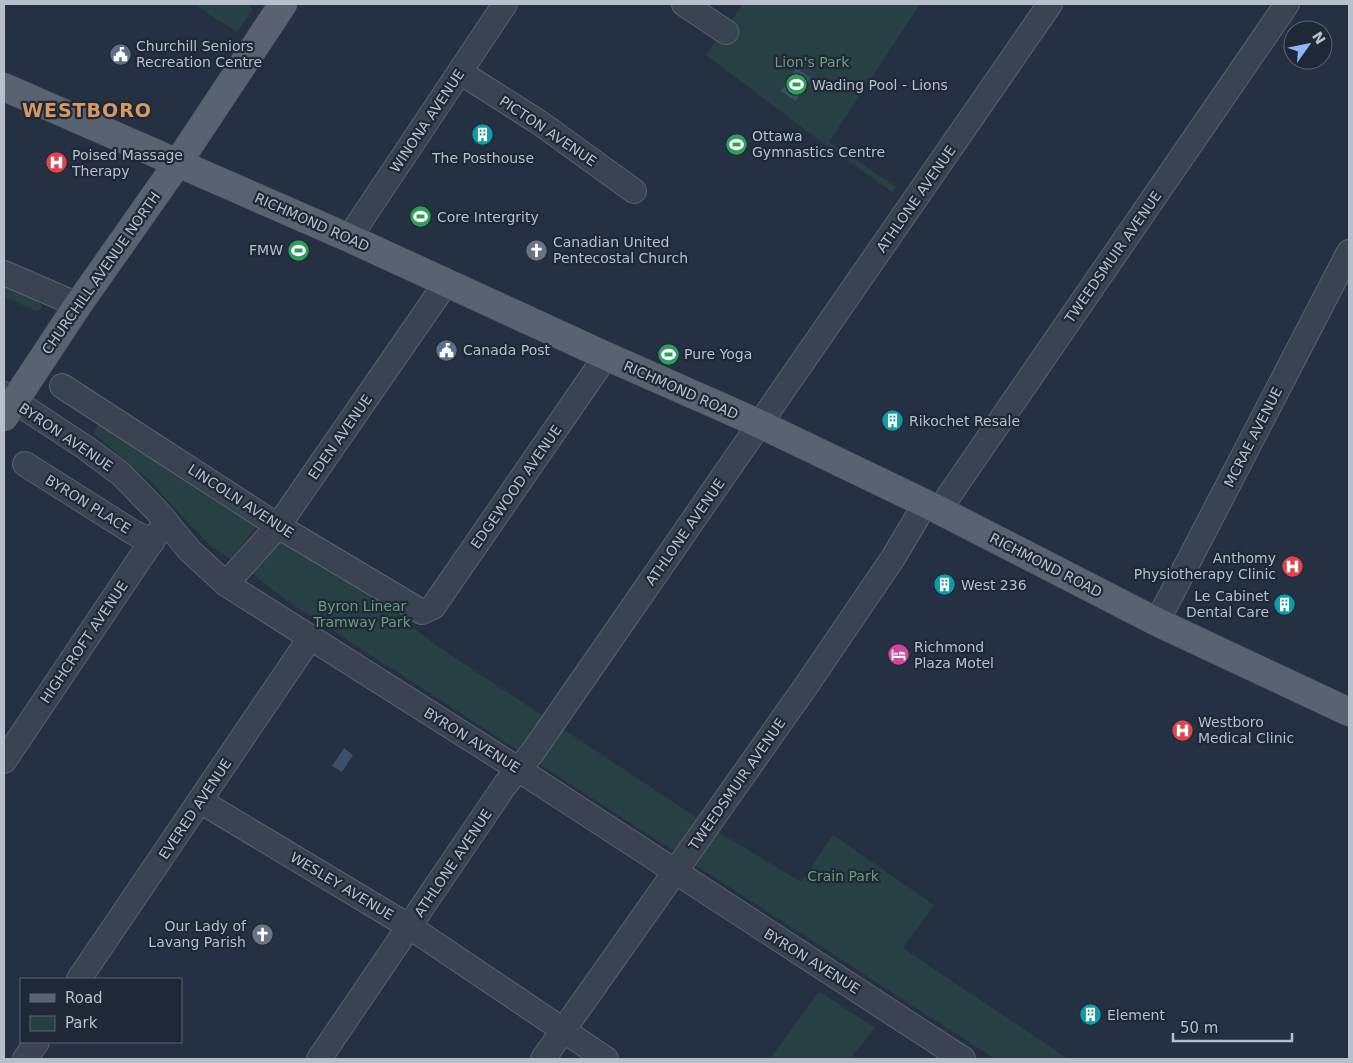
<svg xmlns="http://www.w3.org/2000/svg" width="1353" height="1063" viewBox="0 0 1353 1063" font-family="'DejaVu Sans',sans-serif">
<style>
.green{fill:#274043}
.water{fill:#3a4f6b}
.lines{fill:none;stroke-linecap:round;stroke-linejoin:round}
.minor-casing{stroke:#58616f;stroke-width:26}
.major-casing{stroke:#434c5b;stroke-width:29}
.minor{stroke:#3a4352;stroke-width:24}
.major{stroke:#586271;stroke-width:28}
.labels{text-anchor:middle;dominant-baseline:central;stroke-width:4.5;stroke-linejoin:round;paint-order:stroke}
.poi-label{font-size:14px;fill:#b7bfcc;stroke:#1e2837;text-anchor:start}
.park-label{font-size:14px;fill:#6d9d78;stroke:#1e2837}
.street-label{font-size:14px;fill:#b7bfcc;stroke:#1e2837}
.district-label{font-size:19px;font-weight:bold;letter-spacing:1px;fill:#d99764;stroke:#1e2837}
</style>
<rect width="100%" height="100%" fill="#253142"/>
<g class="green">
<polygon points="194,4 249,4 252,10 237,32"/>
<polygon points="743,4 920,4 829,142 896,187 892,192 820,141 706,55"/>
<polygon points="4,282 38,299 42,308 36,311 4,297"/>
<polygon points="103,417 259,523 231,560 211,547 149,480 93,433"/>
<polygon points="287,541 402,602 394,611 433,643 720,833 801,882 833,835 934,905 903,948 1068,1059 995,1059 295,606 252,574 279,544"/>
<polygon points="819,991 875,1028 850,1059 770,1059"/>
</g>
<g class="water">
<polygon points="796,68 811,78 796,101 781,91"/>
<polygon points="344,748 353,755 342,772 332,766"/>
</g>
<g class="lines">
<defs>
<g id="minor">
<polyline points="684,4 726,32"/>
<polyline points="460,72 540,123 634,191"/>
<polyline points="349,238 505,4"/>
<polyline points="4,273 78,305"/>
<polyline points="62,386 278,526 422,612 433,607 606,356"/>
<polyline points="4,394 86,448 121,474 157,511 190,551 226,584 518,769 963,1059"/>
<polyline points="25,464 131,531 152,542"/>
<polyline points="939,510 1287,4"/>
<polyline points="226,584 278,526 446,283"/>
<polyline points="1157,622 1349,252"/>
<polyline points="4,761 156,535 167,523"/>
<polyline points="200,801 410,927 606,1059"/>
<polyline points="79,979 310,638"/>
<polyline points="25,1059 37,1042"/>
<polyline points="319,1059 505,785 532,753 1050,4"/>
<polyline points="543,1059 806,686 893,558 925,504"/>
</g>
<g id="major">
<polyline points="4,87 349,238 606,356 760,424 939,510 1157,622 1349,712"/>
<polyline points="4,417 78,305 177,164 283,4"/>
</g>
</defs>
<use href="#minor" class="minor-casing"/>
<use href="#major" class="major-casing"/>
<use href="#minor" class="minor"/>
<use href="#major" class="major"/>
</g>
<defs>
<symbol id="civic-disc" viewBox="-11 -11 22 22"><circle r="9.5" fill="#5c6f8a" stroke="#1e2837"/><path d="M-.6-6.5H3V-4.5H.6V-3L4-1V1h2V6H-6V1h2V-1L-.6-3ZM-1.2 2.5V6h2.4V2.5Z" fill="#fff"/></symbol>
<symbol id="stadium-disc" viewBox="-11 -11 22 22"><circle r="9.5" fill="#2e9e5b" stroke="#1e2837"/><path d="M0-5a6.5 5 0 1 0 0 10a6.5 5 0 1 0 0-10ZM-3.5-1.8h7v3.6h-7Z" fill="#fff"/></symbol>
<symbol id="building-disc" viewBox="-11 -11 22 22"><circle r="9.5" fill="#0f9aa8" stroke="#1e2837"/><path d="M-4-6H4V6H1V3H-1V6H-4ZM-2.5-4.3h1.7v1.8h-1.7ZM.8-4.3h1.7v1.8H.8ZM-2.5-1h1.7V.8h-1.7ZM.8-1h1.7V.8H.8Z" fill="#fff"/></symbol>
<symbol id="hospital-disc" viewBox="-11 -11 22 22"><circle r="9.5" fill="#e0444e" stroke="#1e2837"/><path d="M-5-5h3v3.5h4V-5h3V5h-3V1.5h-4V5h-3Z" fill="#fff"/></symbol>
<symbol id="church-disc" viewBox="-11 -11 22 22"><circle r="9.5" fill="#6b7280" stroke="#1e2837"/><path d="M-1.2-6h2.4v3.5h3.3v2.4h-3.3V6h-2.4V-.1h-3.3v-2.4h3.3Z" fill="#fff"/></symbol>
<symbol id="hotel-disc" viewBox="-11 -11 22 22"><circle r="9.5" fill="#d1479c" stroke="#1e2837"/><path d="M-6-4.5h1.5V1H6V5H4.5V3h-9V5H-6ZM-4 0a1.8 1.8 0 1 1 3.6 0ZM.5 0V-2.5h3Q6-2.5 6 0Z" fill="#fff"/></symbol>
</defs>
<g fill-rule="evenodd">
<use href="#civic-disc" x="108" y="42" width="25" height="25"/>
<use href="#stadium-disc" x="784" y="72" width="25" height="25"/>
<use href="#building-disc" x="470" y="122" width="25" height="25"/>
<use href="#stadium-disc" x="724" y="132" width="25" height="25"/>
<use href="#hospital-disc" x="44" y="150" width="25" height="25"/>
<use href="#stadium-disc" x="408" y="204" width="25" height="25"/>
<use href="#stadium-disc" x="286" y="238" width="25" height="25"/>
<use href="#church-disc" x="524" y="238" width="25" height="25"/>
<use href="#civic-disc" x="434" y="338" width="25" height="25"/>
<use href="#stadium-disc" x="656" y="342" width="25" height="25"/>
<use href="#building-disc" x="880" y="408" width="25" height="25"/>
<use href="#hospital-disc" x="1280" y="554" width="25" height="25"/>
<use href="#building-disc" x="932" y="572" width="25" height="25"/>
<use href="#building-disc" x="1272" y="592" width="25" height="25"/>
<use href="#hotel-disc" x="886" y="642" width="25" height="25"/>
<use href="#hospital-disc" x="1170" y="718" width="25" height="25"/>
<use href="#church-disc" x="250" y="922" width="25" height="25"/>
<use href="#building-disc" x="1078" y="1002" width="25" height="25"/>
</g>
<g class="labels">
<g class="poi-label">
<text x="136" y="46">Churchill Seniors<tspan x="136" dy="16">Recreation Centre</tspan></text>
<text x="812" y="85">Wading Pool - Lions</text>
<text x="752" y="136">Ottawa<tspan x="752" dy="16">Gymnastics Centre</tspan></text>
<text x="72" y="155">Poised Massage<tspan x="72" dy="16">Therapy</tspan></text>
<text x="483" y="158" text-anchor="middle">The Posthouse</text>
<text x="437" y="217">Core Intergrity</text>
<text x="553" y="242">Canadian United<tspan x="553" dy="16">Pentecostal Church</tspan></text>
<text x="283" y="250" text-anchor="end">FMW</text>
<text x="463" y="350">Canada Post</text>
<text x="684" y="354">Pure Yoga</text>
<text x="909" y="421">Rikochet Resale</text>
<text x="1276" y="558" text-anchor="end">Anthomy<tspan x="1276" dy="16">Physiotherapy Clinic</tspan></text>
<text x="961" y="585">West 236</text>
<text x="1269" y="596" text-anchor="end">Le Cabinet<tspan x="1269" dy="16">Dental Care</tspan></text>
<text x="914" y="647">Richmond<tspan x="914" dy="16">Plaza Motel</tspan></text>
<text x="1198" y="722">Westboro<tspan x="1198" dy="16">Medical Clinic</tspan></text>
<text x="246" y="926" text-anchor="end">Our Lady of<tspan x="246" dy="16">Lavang Parish</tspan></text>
<text x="1107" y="1015">Element</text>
</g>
<g class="park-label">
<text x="812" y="62">Lion's Park</text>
<text x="362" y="606">Byron Linear<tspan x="362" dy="16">Tramway Park</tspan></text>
<text x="843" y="876">Crain Park</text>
</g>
<g class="street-label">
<text transform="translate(427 121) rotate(-56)">WINONA AVENUE</text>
<text transform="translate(548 131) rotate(34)">PICTON AVENUE</text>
<text transform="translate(916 199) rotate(-55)">ATHLONE AVENUE</text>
<text transform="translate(312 222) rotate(24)">RICHMOND ROAD</text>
<text transform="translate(1113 257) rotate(-55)">TWEEDSMUIR AVENUE</text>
<text transform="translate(101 273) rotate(-55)">CHURCHILL AVENUE NORTH</text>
<text transform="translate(681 390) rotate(24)">RICHMOND ROAD</text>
<text transform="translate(66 437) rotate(34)">BYRON AVENUE</text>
<text transform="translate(340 437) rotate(-55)">EDEN AVENUE</text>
<text transform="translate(1253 437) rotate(-63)">MCRAE AVENUE</text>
<text transform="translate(516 487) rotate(-55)">EDGEWOOD AVENUE</text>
<text transform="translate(241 501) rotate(33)">LINCOLN AVENUE</text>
<text transform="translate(88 504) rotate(32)">BYRON PLACE</text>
<text transform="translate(685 532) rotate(-55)">ATHLONE AVENUE</text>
<text transform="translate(1046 565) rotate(27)">RICHMOND ROAD</text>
<text transform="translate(84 642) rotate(-56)">HIGHCROFT AVENUE</text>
<text transform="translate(472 740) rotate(32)">BYRON AVENUE</text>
<text transform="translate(737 784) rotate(-55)">TWEEDSMUIR AVENUE</text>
<text transform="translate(195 809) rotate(-56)">EVERED AVENUE</text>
<text transform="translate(453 863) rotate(-56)">ATHLONE AVENUE</text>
<text transform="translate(342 886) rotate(31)">WESLEY AVENUE</text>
<text transform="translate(812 961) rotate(32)">BYRON AVENUE</text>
</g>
<g class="district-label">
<text x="87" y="110">WESTBORO</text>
</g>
</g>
<rect width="1353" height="1063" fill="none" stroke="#b7bfcc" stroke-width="10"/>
<rect x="20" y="978" width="162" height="65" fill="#1e2837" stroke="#5b6473"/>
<rect x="30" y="994" width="25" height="8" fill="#586271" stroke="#5b6473"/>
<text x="65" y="1003" font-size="15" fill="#b7bfcc">Road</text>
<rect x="30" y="1016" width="25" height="15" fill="#274043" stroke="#5b6473"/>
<text x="65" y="1028" font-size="15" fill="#b7bfcc">Park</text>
<g transform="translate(1308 45) rotate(57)"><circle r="24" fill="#1e2837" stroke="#5b6473"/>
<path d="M0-4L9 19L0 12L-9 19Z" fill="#8cb7fb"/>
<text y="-8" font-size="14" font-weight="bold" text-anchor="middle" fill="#b7bfcc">N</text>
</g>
<path d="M1173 1033v8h119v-8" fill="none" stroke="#b7bfcc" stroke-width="2.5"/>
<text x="1180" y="1033" font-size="15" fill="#b7bfcc" stroke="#1e2837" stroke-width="4" paint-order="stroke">50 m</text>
</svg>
